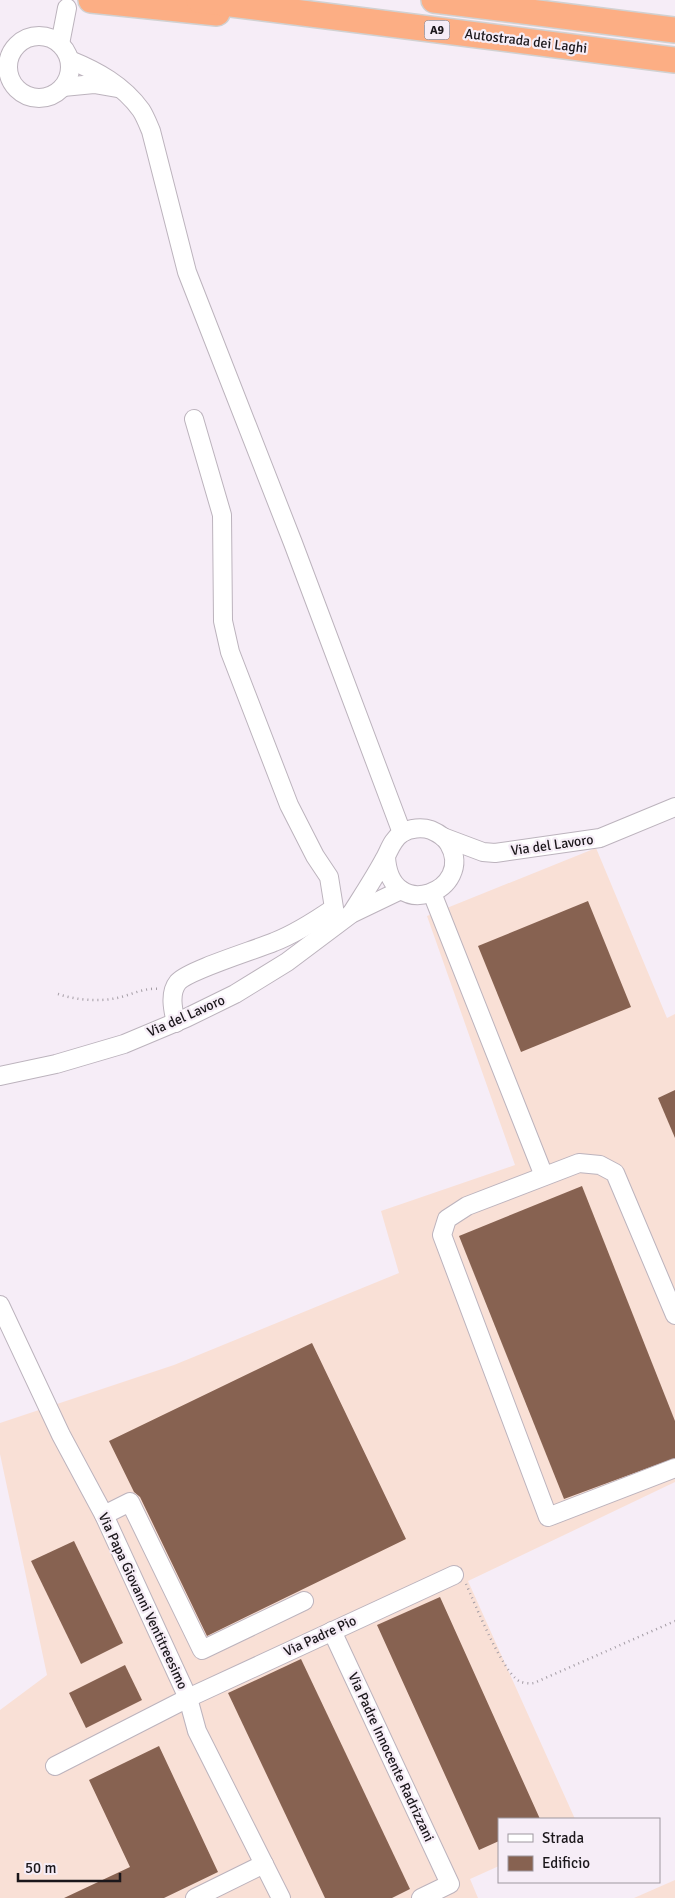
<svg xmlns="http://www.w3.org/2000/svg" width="675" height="1898" viewBox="0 0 675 1898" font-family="Signika,sans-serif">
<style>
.industrial{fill:#f9e0d6}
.building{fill:#876251}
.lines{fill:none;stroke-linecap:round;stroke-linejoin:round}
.minor-casing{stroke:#bcb3bd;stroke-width:20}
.highway-casing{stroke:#d1d1d1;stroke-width:28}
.path{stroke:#a39ca4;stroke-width:2.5;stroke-dasharray:1 4;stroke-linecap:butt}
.minor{stroke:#fff;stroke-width:18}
.highway{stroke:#fcae84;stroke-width:25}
.labels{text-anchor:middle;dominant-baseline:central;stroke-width:4.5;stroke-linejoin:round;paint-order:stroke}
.shield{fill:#f6edf7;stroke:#5d575d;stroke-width:1}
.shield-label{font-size:12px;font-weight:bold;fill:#1b171b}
.street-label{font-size:14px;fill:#1b171b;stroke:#f6edf7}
</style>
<rect width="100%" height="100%" fill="#f6edf7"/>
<g class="industrial">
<polygon points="596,848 667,1018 675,1014 675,1482 468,1581 575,1819 499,1819 499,1866 470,1879 478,1898 0,1898 0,1710 47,1675 0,1454 0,1423 174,1365 399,1273 381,1211 515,1165 427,916"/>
<polygon points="675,1880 675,1898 634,1898"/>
</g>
<g class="building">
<polygon points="588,901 631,1007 521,1052 478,946"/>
<polygon points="675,1090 675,1138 658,1098"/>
<polygon points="582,1186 675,1421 675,1458 564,1499 459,1236"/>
<polygon points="312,1343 406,1539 207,1636 140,1497 134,1492 109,1441"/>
<polygon points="74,1541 123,1643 81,1664 31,1561"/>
<polygon points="440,1597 540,1819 499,1819 499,1841 479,1850 377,1625"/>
<polygon points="301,1659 410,1889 392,1898 325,1898 228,1693"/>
<polygon points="125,1665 142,1700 86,1728 69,1693"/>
<polygon points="159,1746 218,1872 164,1898 64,1898 130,1867 89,1780"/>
</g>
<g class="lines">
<defs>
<g id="minor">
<circle cx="39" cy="67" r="31"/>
<polyline points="60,44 67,8"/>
<path d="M70 60C97 71 123 85 141 110 145 116 148 124 151 131L187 272 293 543 402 833"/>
<polyline points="63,87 94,84 117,88"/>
<polyline points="443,837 483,852 495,853 600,838 675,807"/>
<polyline points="432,893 544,1176"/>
<path d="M351 914C363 895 375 877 385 858 390 849 392 840 402 833 410 828 422 827 431 830 438 833 445 837 449 844 476 890 390 925 386 857"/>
<path d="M176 1023C173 1010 169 993 178 982 189 970 255 950 274 942 295 934 315 921 334 908L329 877 315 856 289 805 230 652 223 621 222 515 194 419"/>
<polyline points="0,1076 56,1064 124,1044 186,1018 235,994 287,962 351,914 401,890"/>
<polyline points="0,1305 61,1435 104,1515 188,1698 197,1731 281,1898"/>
<polyline points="675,1315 615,1173 600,1165 579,1163 467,1206 447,1219 442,1235 548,1517 675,1468"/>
<polyline points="104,1515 130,1502 202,1650 304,1601"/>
<polyline points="332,1631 450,1884 421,1898"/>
<polyline points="55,1766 188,1698 454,1575"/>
<polyline points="195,1898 264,1864"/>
</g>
<g id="highway">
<polyline points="91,0 217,13"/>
<polyline points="199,0 675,60"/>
<polyline points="434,0 675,30"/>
</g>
</defs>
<use href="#minor" class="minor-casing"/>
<use href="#highway" class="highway-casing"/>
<g class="path">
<path d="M58 994C76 1000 98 1002 117 998 131 995 145 987 160 989"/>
<path d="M466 1584C475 1604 502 1671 519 1681 523 1683 529 1684 534 1683L675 1621"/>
</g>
<use href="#minor" class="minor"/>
<use href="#highway" class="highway"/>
</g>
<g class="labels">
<rect class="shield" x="424.5" y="20.5" width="25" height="19" rx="4"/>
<g class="shield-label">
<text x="437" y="30">A9</text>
</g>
<g class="street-label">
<text transform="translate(526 41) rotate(7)">Autostrada dei Laghi</text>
<text transform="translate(552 845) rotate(-8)">Via del Lavoro</text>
<text transform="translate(186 1016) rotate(-24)">Via del Lavoro</text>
<text transform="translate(143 1601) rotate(65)">Via Papa Giovanni Ventitreesimo</text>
<text transform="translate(320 1636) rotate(-25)">Via Padre Pio</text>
<text transform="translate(391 1757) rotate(65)">Via Padre Innocente Radrizzani</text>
</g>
</g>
<rect x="498" y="1818" width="162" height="65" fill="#f6edf7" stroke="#9e979f"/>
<rect x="508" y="1834" width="25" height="8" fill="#ffffff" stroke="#9e979f"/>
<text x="542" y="1843" font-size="15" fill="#1b171b">Strada</text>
<rect x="508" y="1856" width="25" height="15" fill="#876251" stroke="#9e979f"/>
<text x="542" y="1868" font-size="15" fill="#1b171b">Edificio</text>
<path d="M18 1873v8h102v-8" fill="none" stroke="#1b171b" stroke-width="2.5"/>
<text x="25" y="1873" font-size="15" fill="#1b171b" stroke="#f6edf7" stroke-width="4" paint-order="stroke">50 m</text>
</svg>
